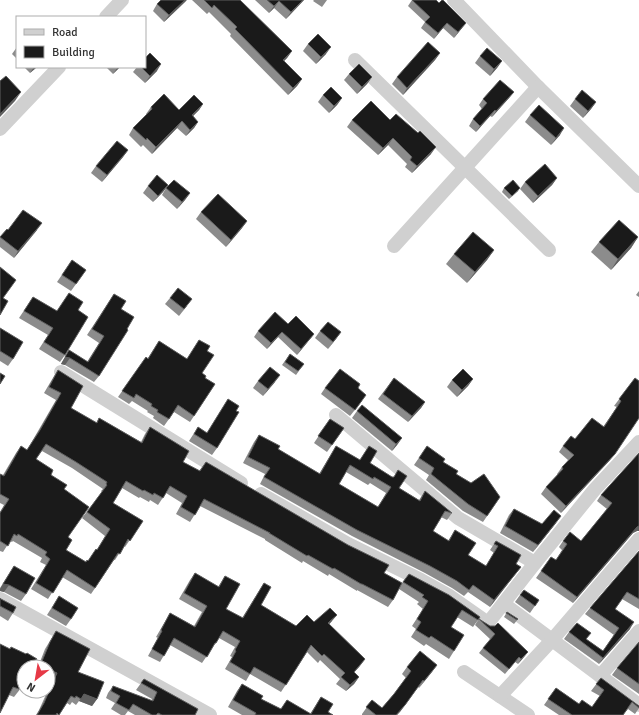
<svg xmlns="http://www.w3.org/2000/svg" width="639" height="715" viewBox="0 0 639 715" font-family="Signika,sans-serif">
<style>
.lines{fill:none;stroke-linecap:round;stroke-linejoin:round}
.minor{stroke:#d0d0d0;stroke-width:14}
.wall{fill:#8c8c8c;fill-rule:evenodd}
.shaded-wall{fill:#5f5f5f}
.building{fill:#1a1a1a;stroke:#5f5f5f;fill-rule:evenodd}
</style>
<rect width="100%" height="100%" fill="#fff"/>
<g class="lines">
<g class="minor">
<polyline points="454,0 538,87 639,186"/>
<polyline points="106,17 122,0"/>
<polyline points="355,60 549,250"/>
<polyline points="0,129 59,67"/>
<polyline points="394,246 538,87"/>
<polyline points="61,372 241,483"/>
<polyline points="336,415 458,518 535,563"/>
<polyline points="261,494 348,544 421,580 448,595 488,623 535,563 595,489 639,442"/>
<polyline points="0,599 210,715"/>
<polyline points="504,604 639,705"/>
<polyline points="464,672 528,715"/>
<polyline points="600,676 639,631"/>
<polyline points="500,696 552,640 639,539"/>
</g>
</g>
<g class="wall">
<polygon points="192,0 240,0 292,51 287,58 284,61 302,79 297,86 288,95 230,36 231,34 209,12 207,14"/>
<polygon points="255,0 304,0 286,19 274,8 269,13"/>
<polygon points="314,0 327,0 322,7 313,1"/>
<polygon points="412,0 462,28 454,38 443,28 434,39 421,28 425,22 408,6"/>
<polygon points="186,1 164,22 153,11 157,4"/>
<polygon points="308,44 326,54 316,64 303,51"/>
<polygon points="17,47 17,59 12,54"/>
<polygon points="440,53 435,60 403,95 392,84 397,77"/>
<polygon points="480,56 502,61 497,68 490,76 475,63"/>
<polygon points="24,67 37,67 30,73"/>
<polygon points="106,67 120,67 113,74"/>
<polygon points="137,67 145,67 157,71 145,83 133,72"/>
<polygon points="349,74 372,77 367,84 357,94 344,80"/>
<polygon points="514,92 509,98 492,117 490,116 476,132 469,126 473,119 482,109 479,105 483,99"/>
<polygon points="323,95 342,98 337,105 329,113 318,102"/>
<polygon points="575,99 596,102 591,109 583,118 570,106"/>
<polygon points="203,104 199,110 193,116 198,122 194,128 186,136 177,128 152,154 143,145 141,147 129,135 133,128 147,114 146,114 151,107 179,110"/>
<polygon points="530,115 560,135 551,145 525,122"/>
<polygon points="352,120 390,120 431,154 412,173 405,167 407,164 388,145 378,155 347,127"/>
<polygon points="128,150 123,157 102,182 91,173 96,166"/>
<polygon points="557,178 552,185 533,203 520,189 525,182"/>
<polygon points="168,185 163,192 153,202 143,193 148,186"/>
<polygon points="166,188 190,193 185,200 177,209 162,195"/>
<polygon points="504,188 518,191 509,199 502,192"/>
<polygon points="201,212 247,221 242,228 226,247 196,219"/>
<polygon points="8,230 37,230 14,258 0,247 0,237"/>
<polygon points="638,237 631,248 611,270 591,252 599,242"/>
<polygon points="494,250 487,260 467,283 446,264 454,254"/>
<polygon points="72,260 86,270 71,291 57,282"/>
<polygon points="639,291 639,297 636,295"/>
<polygon points="69,293 78,310 65,355 60,362 39,349 48,335 19,318 33,297 57,311"/>
<polygon points="114,294 121,309 99,376 94,382 65,365 61,364 69,350 87,362 99,343 87,335"/>
<polygon points="170,298 187,306 179,316 165,304"/>
<polygon points="288,324 314,334 297,355 278,337 267,349 254,337 258,331"/>
<polygon points="0,328 13,359 8,366 0,361"/>
<polygon points="320,331 341,332 328,349 315,338"/>
<polygon points="199,340 207,351 202,373 205,378 215,384 190,422 174,412 164,426 153,418 154,416 147,412 148,411 132,401 129,404 118,397 146,357 148,358 159,341 187,359"/>
<polygon points="290,354 304,364 296,375 282,365"/>
<path d="M58 370 71 408 96 423 99 418 141 442 145 434 150 427 183 462 199 471 206 462 384 573 402 583 409 574 480 617 473 627 457 617 451 627 454 651 449 659 426 644 424 646 411 637 416 629 412 626 423 609 417 604 419 602 399 589 393 600 388 607 357 590V591L329 574 328 576 303 561 302 563 265 540V539L200 506 190 522 176 514 182 503 166 493 158 505 150 500 149 502 140 497 139 498 122 488 113 503 143 521 125 547 124 546 115 560H114L91 594 62 577 48 599 31 589 46 565 40 562 42 558 13 541 12 542 10 541 3 552 0 551V512L4 505 0 503V474L3 475 16 453 21 446 27 450 56 400 44 393 54 376ZM42 451 72 468 103 489 101 491 102 492 82 518 105 536 97 550 96 549 88 561 86 562 66 550 68 537 64 489 36 459Z"/>
<polygon points="394,378 425,402 421,408 408,422 378,399"/>
<polygon points="635,378 610,460 561,513 541,494 546,487 558,475 557,474 562,467 568,460 559,452 563,446 575,439 603,427 617,407 614,406"/>
<polygon points="473,379 468,386 457,397 447,387 452,380"/>
<polygon points="258,381 275,382 263,396 253,388"/>
<polygon points="325,388 358,388 362,401 350,416 321,394"/>
<polygon points="228,399 236,411 217,448 212,455 189,441 198,427 207,433"/>
<polygon points="357,411 402,438 397,445 392,451 352,418"/>
<polygon points="330,419 344,428 327,452 314,443"/>
<path d="M259 435 278 449 319 474 336 446 360 460 369 446 370 463 392 477H394L398 470 399 488 419 500 425 491 452 513 447 520 441 517 433 531 448 541 455 530 468 555 486 566 494 553 490 550 496 541 516 564 521 567 490 607 468 592 464 596 452 588 425 573 352 536 260 484 265 474 243 463 254 442ZM346 472 368 485 370 483 386 493 378 507 339 484Z"/>
<polygon points="427,446 456,474 471,483 500,497 483,522 463,511 426,480 429,475 414,465"/>
<polygon points="639,453 639,531 637,531 633,533 573,603 536,578 551,557 556,560 562,550 559,547 563,541 581,541 607,509 597,501 601,495"/>
<polygon points="514,509 542,524 556,523 533,552 500,533 509,515"/>
<polygon points="639,551 639,609 622,599 615,609 630,629 599,664 564,639 569,632 586,639 603,651 614,635 585,614 590,608"/>
<polygon points="14,566 26,594 21,601 4,592 0,591 0,588"/>
<polygon points="195,573 218,587 225,576 226,609 242,618 264,583 261,605 296,626 314,622 332,621 329,624 365,659 354,672 359,677 354,684 346,691 336,684 340,679 320,660 318,663 307,652 281,692 250,674 246,681 225,669 232,657 230,656 235,647 219,638 202,663 170,645 160,662 148,656 158,638 156,637 170,613 194,626 202,612 179,599 190,580"/>
<polygon points="520,595 539,600 530,613 515,602"/>
<polygon points="59,596 71,619 66,626 47,615"/>
<polygon points="0,598 13,613 8,621 0,616"/>
<polygon points="507,612 518,619 514,624 504,617"/>
<polygon points="479,619 528,652 524,657 518,664 515,662 505,674 479,653 490,639 475,625"/>
<polygon points="56,631 78,672 97,699 92,706 79,701 76,705 72,702 70,705 67,703 59,715 36,715 39,710 53,679 48,677 48,667 38,667 45,649"/>
<polygon points="639,642 639,694 612,675 617,668"/>
<polygon points="0,644 21,688 14,697 9,695"/>
<polygon points="437,665 419,688 418,687 397,715 362,715 362,714 372,700 382,708 394,694 406,678 402,674 407,667"/>
<polygon points="601,678 639,708 635,714 628,709 623,715 559,715 544,705 556,688 579,704 592,707 600,696 591,691"/>
<polygon points="144,679 195,715 135,715 128,711 125,715 121,715 111,709 115,703 106,698 108,693 113,686 151,701 152,699 136,690"/>
<polygon points="242,684 261,699 281,709 287,700 310,714 321,697 328,712 333,715 242,715 228,707 237,691"/>
</g>
<g class="shaded-wall">
<polygon points="185,0 187,0 164,22 169,15"/>
<polygon points="303,0 304,0 286,19 291,12"/>
<polygon points="279,1 274,8 269,13 274,6"/>
<polygon points="447,23 443,28 434,39 438,33"/>
<polygon points="466,23 454,38 458,32"/>
<polygon points="331,47 326,54 316,64 321,57"/>
<polygon points="292,51 287,58 278,67 283,60"/>
<polygon points="440,53 435,60 403,95 407,88"/>
<polygon points="502,61 497,68 490,76 494,69"/>
<polygon points="161,64 157,71 145,83 150,76"/>
<polygon points="34,67 37,67 30,73"/>
<polygon points="118,67 120,67 113,74"/>
<polygon points="372,77 367,84 357,94 362,87"/>
<polygon points="302,79 297,86 288,95 293,88"/>
<polygon points="21,92 15,101 0,117 0,114"/>
<polygon points="514,92 509,98 492,117 496,111"/>
<polygon points="342,98 337,105 329,113 334,106"/>
<polygon points="596,102 591,109 583,118 588,111"/>
<polygon points="203,104 199,110 187,122 192,115"/>
<polygon points="495,110 490,116 476,132 480,126"/>
<polygon points="182,121 177,128 152,154 156,147"/>
<polygon points="198,122 194,128 186,136 190,130"/>
<polygon points="564,128 560,135 551,145 556,138"/>
<polygon points="393,138 388,145 378,155 383,148"/>
<polygon points="436,147 431,154 412,173 417,166"/>
<polygon points="128,150 123,157 102,182 107,175"/>
<polygon points="557,178 552,185 533,203 538,196"/>
<polygon points="168,185 163,192 153,202 158,196"/>
<polygon points="520,188 518,191 509,199"/>
<polygon points="190,193 185,200 177,209 182,202"/>
<polygon points="247,221 242,228 226,247 231,240"/>
<polygon points="42,223 37,230 14,258 18,251"/>
<polygon points="638,237 631,248 611,270 618,259"/>
<polygon points="494,250 487,260 467,283 475,272"/>
<polygon points="282,332 278,337 267,349 271,343"/>
<polygon points="341,332 336,339 328,349 333,342"/>
<polygon points="314,334 310,339 297,355 301,349"/>
<polygon points="65,357 70,358 65,365 61,364"/>
<polygon points="280,375 275,382 263,396 268,389"/>
<polygon points="473,379 468,386 457,397 462,390"/>
<polygon points="425,402 421,408 408,422 412,416"/>
<polygon points="402,438 397,445 392,451 396,444"/>
<polygon points="615,454 610,460 561,513 566,506"/>
<polygon points="561,516 556,523 533,552 538,545"/>
<polygon points="639,526 639,531 637,531 633,533 573,603 577,597 637,527"/>
<polygon points="521,567 516,573 490,607 494,600"/>
<polygon points="3,584 9,585 4,592 0,591 0,589"/>
<polygon points="337,615 332,621 324,630 328,623"/>
<polygon points="634,622 630,629 599,664 603,658"/>
<polygon points="528,652 524,657 518,664 521,659"/>
<polygon points="365,659 360,666 349,678 354,672"/>
<polygon points="437,665 432,672 419,688 424,681"/>
<polygon points="48,669 57,673 53,679 48,677"/>
<polygon points="359,677 354,684 346,691 350,685"/>
<polygon points="423,680 400,712 397,715 396,715"/>
<polygon points="84,694 97,699 92,706 79,701"/>
</g>
<g class="building">
<polygon points="161,0 185,0 169,15 157,4"/>
<polygon points="204,0 240,0 292,51 283,60 302,79 293,88 235,29 237,27 214,5 212,8"/>
<polygon points="267,0 303,0 291,12 279,1 274,6"/>
<polygon points="412,0 436,0 439,3 442,0 443,0 466,23 458,32 447,23 438,33 425,22 430,17"/>
<polygon points="318,34 331,47 321,57 308,44"/>
<polygon points="428,42 440,53 407,88 397,77"/>
<polygon points="487,48 502,61 494,69 480,56"/>
<polygon points="150,53 161,64 150,76 141,67 145,67 145,58"/>
<polygon points="359,64 372,77 362,87 349,74"/>
<polygon points="6,76 21,92 0,114 0,81"/>
<polygon points="500,80 514,92 496,111 495,110 480,126 473,119 487,103 483,99"/>
<polygon points="331,87 342,98 334,106 323,95"/>
<polygon points="582,90 596,102 588,111 575,99"/>
<polygon points="164,94 179,110 194,95 203,104 192,115 198,122 190,130 182,121 156,147 147,138 146,140 133,128 152,109 151,107"/>
<polygon points="371,101 390,120 396,114 418,133 420,131 436,147 417,166 410,160 412,157 393,138 383,148 352,120"/>
<polygon points="539,105 564,128 556,138 530,115"/>
<polygon points="117,141 128,150 107,175 96,166"/>
<polygon points="545,164 557,178 538,196 525,182"/>
<polygon points="157,175 168,185 158,196 148,186"/>
<polygon points="174,180 190,193 182,202 166,188"/>
<polygon points="513,180 520,188 512,196 504,188"/>
<polygon points="218,194 247,221 231,240 201,212"/>
<polygon points="23,210 42,223 18,251 0,237 7,229 8,230"/>
<polygon points="619,220 638,237 618,259 599,242"/>
<polygon points="473,232 494,250 475,272 454,254"/>
<polygon points="72,260 86,270 76,284 62,275"/>
<polygon points="0,267 16,280 3,298 8,301 0,315"/>
<polygon points="178,288 192,299 184,309 170,298"/>
<polygon points="69,293 83,302 78,310 88,317 65,355 44,342 53,328 24,311 33,297 57,311"/>
<polygon points="114,294 126,301 121,309 134,317 127,329 128,330 99,376 70,358 65,357 69,350 88,362 104,336 92,329"/>
<polygon points="275,312 288,324 296,316 314,334 301,349 282,332 271,343 258,331"/>
<polygon points="328,322 341,332 333,342 320,331"/>
<polygon points="0,328 23,342 13,359 0,351"/>
<polygon points="199,340 210,346 207,351 214,355 202,373 206,376 205,378 215,384 194,416 178,405 169,419 157,412 158,410 151,406 152,404 136,394 134,398 122,391 146,357 148,359 159,341 187,359"/>
<polygon points="290,354 304,364 298,371 285,362"/>
<polygon points="270,367 280,375 268,389 258,381"/>
<polygon points="340,369 360,384 358,388 366,395 355,410 325,388"/>
<polygon points="463,369 473,379 462,390 452,380"/>
<path d="M58 370 83 386 71 408 97 423 99 418 142 443 150 427 189 451 183 462 200 471 206 462 348 545 389 565 384 573 402 583 393 600 362 584H361L334 568 333 569 308 555 307 556 269 533H270L204 499 195 515 181 507 187 496 170 486 163 498 154 493 153 495 144 490 143 491 126 481 113 503 143 521 130 541 128 539 120 554 118 553 95 588 67 570 53 593 36 583 50 559 45 555 47 552 18 534 17 536 14 534 8 546 0 541V513L9 499 0 494V474L4 476 21 446 27 450 40 430 61 393 49 387ZM46 444 76 462 107 482 106 484 107 485 87 512 110 529 97 550 96 549 88 561 87 560 86 562 66 550 72 540 68 537 89 507 64 489 67 485 51 475 53 470 36 459Z"/>
<polygon points="0,373 5,376 0,384"/>
<polygon points="394,378 425,402 412,416 383,394"/>
<polygon points="635,378 639,381 639,418 615,454 566,506 546,487 563,469 562,467 574,455 563,446 571,436 575,439 592,418 604,427 621,401 619,399"/>
<polygon points="228,399 239,406 236,411 239,412 217,448 194,434 198,427 207,433"/>
<polygon points="362,405 402,438 396,444 357,411"/>
<polygon points="330,419 344,428 332,445 318,436"/>
<path d="M259 435 280 446 278 449 320 474 336 446 360 460 369 446 377 451 370 463 392 477H394L398 470 407 476 399 488 420 501 425 491 452 513 445 511 433 531 449 541 455 530 476 543 468 555 486 566 498 546 494 544 496 541 521 555 516 564 521 567 494 600 473 585 469 590 457 581 430 566 357 530 264 477 270 468 248 457ZM350 465 373 479 374 477 391 487 378 507 339 484Z"/>
<polygon points="427,446 445,459 443,462 458,471 456,474 471,483 484,474 500,497 487,516 468,504 431,474 434,468 419,458"/>
<polygon points="639,453 639,526 637,527 577,597 541,571 551,557 556,560 567,544 563,541 570,532 581,541 612,503 601,495"/>
<polygon points="514,509 542,524 554,510 561,516 538,545 505,526"/>
<polygon points="639,551 639,599 627,592 615,609 634,622 603,658 569,632 577,623 591,633 586,639 603,651 619,628 590,608"/>
<polygon points="14,566 35,578 26,594 9,585 3,584"/>
<polygon points="195,573 219,587 225,576 240,584 226,609 243,618 264,583 271,587 261,605 296,626 307,615 314,622 330,608 337,615 328,623 365,659 354,672 359,677 350,685 341,677 345,673 324,654 322,656 311,645 286,685 254,667 250,674 230,662 236,651 235,650 240,641 223,631 216,643 215,643 207,657 174,638 164,656 152,649 162,631 161,630 170,613 195,627 207,606 184,593"/>
<polygon points="409,574 449,595 480,617 478,620 462,610 451,627 464,635 454,651 431,636 429,638 416,630 421,622 417,619 428,601 422,597 424,595 403,582"/>
<polygon points="524,590 539,600 535,606 520,595"/>
<polygon points="59,596 78,608 71,619 52,608"/>
<polygon points="0,598 1,599 16,607 13,613 0,606"/>
<polygon points="507,612 518,619 517,620 506,613"/>
<polygon points="479,619 490,626 495,626 498,623 528,652 521,659 519,657 509,669 483,648 495,634"/>
<polygon points="56,631 90,649 78,672 104,682 97,699 84,694 81,699 76,696 75,698 71,696 59,715 57,713 56,715 37,715 44,703 57,673 48,669 48,667 43,667 40,666 50,642"/>
<polygon points="639,642 639,684 617,668"/>
<polygon points="0,644 10,649 11,647 26,654 27,653 37,659 33,667 24,667 24,682 19,689 13,687 0,713"/>
<polygon points="420,651 437,665 424,681 423,680 405,705 396,715 376,715 366,707 372,700 382,708 394,694 411,671 407,667"/>
<polygon points="601,678 639,706 639,708 632,702 623,715 572,715 548,699 556,688 579,704 582,700 592,707 604,690 596,684"/>
<polygon points="144,679 198,709 195,715 162,715 158,713 156,715 152,715 133,704 129,710 116,703 120,696 111,691 113,686 153,701 157,692 141,683"/>
<polygon points="242,684 263,696 261,699 281,709 287,700 311,714 321,697 333,704 328,712 333,715 255,715 256,713 233,700"/>
</g>
<rect x="16" y="16" width="130" height="52" fill="#ffffff" stroke="#adadad"/>
<rect x="24" y="29" width="20" height="6" fill="#d0d0d0" stroke="#adadad"/>
<text x="52" y="36" font-size="12" fill="#333333">Road</text>
<rect x="24" y="46" width="20" height="12" fill="#1a1a1a" stroke="#adadad"/>
<text x="52" y="56" font-size="12" fill="#333333">Building</text>
<g transform="translate(36 679) rotate(211)"><circle r="19" fill="#ffffff" stroke="#adadad"/>
<path d="M0-3L7 15L0 10L-7 15Z" fill="#e63946"/>
<text y="-6" font-size="11" font-weight="bold" text-anchor="middle" fill="#333333">N</text>
</g>
</svg>
